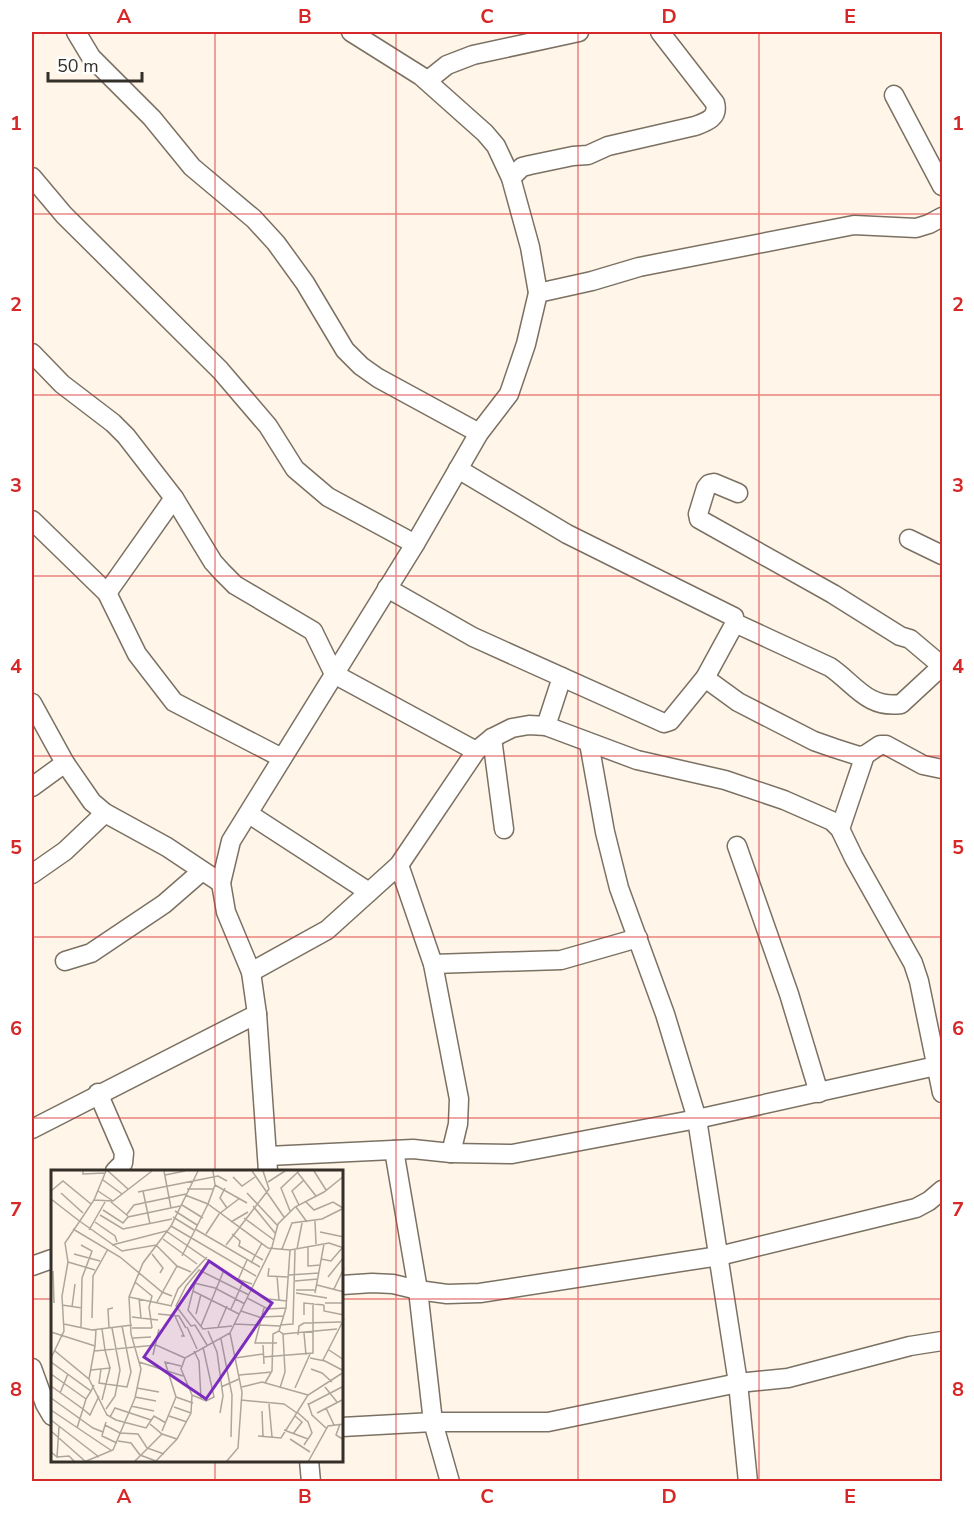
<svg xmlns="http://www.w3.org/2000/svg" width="974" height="1513" viewBox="0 0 974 1513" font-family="'Nunito Sans',sans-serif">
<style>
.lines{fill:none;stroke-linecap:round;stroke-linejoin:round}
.minor-casing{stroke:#7b7162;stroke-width:21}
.minor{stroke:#fff;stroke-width:18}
.grid{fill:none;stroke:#d62828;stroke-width:1.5;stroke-opacity:0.55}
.inset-road{fill:none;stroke:#aea69c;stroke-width:1.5}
.view{fill:#7b2cbf;fill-opacity:0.15;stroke:#7b2cbf;stroke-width:3}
.inset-edge{fill:none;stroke:#342f29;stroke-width:3}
.neatline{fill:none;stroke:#d62828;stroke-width:2}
.grid-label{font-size:20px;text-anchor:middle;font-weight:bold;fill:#d62828}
</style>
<rect width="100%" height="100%" fill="#fff5e8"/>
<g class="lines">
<defs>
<g id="minor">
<polyline points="76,32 91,57 152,118 192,167 254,219 276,243 305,283 345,350 361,366 378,378 479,433"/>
<polyline points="427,81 447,65 473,55 579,32"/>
<polyline points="894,95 942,186"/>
<polyline points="32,177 64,215 220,370 268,426 295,469 328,497 415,544"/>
<path d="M511 178 522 167 530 165 573 156 588 155 608 146 695 126C706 122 719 118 715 103L660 32"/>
<polyline points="538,293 592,281 639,267 854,225 916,228 929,224 942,217"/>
<polyline points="32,353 62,384 113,423 126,436 174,498 213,562 222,572 235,585 313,631 334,674 476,751"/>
<polyline points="738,493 714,483 709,484 706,488 698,514 699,519 833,594 900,636 910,639 942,666"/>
<polyline points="32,520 107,593 137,654 174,702 282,758"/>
<polyline points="909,539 942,555"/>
<polyline points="387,588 473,637 664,723 670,721 705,678 735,623 734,617 567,534 458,469"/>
<polyline points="107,593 174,498"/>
<path d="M735 623 830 667C854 683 867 709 901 704L942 666"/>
<polyline points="705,678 738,702 814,741 834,748 859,756 865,755 880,745 886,745 923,765 942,769"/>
<polyline points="32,703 65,763 92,802 105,813 167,847 221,883"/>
<polyline points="546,726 562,677"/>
<polyline points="492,738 504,829"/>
<polyline points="589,743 605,832 619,888 665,1014 697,1119 738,1383 748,1482"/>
<polyline points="32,787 65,763"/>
<polyline points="249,814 369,892"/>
<polyline points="840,829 865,755"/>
<polyline points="737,846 789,994 819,1093"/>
<polyline points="399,865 433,964 459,1099 458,1124 451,1153"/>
<polyline points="32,874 65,851 105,813"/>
<polyline points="65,961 91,953 164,904 202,871"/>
<polyline points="433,964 561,960 638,938"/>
<polyline points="251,972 327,930 399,865 476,751 492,738 512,728 529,725 546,726 637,760 725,780 784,800 832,821 840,829 854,858 913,963 919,981 942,1093"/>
<polyline points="98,1093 124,1153 123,1163 115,1171"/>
<polyline points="32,1129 257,1014"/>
<polyline points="394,1150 418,1290 433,1422 450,1482"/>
<polyline points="268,1156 413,1149 451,1153 512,1154 697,1119 936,1066"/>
<polyline points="268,1171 257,1014 251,972 226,912 221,883 231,841 415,544 479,433 509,394 526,344 538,293 530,247 511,178 496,146 485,133 421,76 351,32"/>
<polyline points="32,1266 52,1259"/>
<polyline points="342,1285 372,1283 393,1284 418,1290 447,1294 480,1293 719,1256 916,1208 929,1201 942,1190"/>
<polyline points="32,1368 45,1404 52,1416"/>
<polyline points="342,1427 433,1422 548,1422 738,1383 788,1378 910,1346 942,1341"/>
<polyline points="309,1460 311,1482"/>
</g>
</defs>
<use href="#minor" class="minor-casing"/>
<use href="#minor" class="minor"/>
</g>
<path class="grid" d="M215 32V1171M396 32V1482M578 32V1482M759 32V1482M32 214H942M32 395H942M32 576H942M32 756H942M32 937H942M32 1118H942M32 1299H52M342 1299H942M215 1460V1482"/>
<g transform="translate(51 1170)">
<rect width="292" height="292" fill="#fff5e8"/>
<path class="inset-road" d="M32 1V4L54 3M57 1 77 19M113 1 120 38M162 1 164 15 157 34 217 78 239 80 278 73 293 78M201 1 233 47M263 1 275 20M247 3 265 26M114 5 134 1M182 7 191 16 204 7M52 10 71 24M217 12 234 1M164 15 196 33M174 18 169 28 176 38M136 19H162M0 21 12 11 40 34M47 21 62 31M92 21 99 54M87 22 167 6 176 11M10 23 32 43M196 23 226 55M0 29 27 50M43 30 62 31 101 1M60 32 77 46M255 32 263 40 282 32 292 38M131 35 152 48M248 35 241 21 253 10M202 36 224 63M245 37 256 52M52 40 72 53 77 47 129 36M124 41 146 55M239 41 230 18 248 1M76 44 83 35 135 24M49 45 72 59 121 49M122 47 143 60M193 48 223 70M27 50 71 81 105 75 126 96 140 102M264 51 265 74M44 52 64 66 66 72M180 52 197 42M120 56 205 106M22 59 69 87 111 122 121 126M144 59 209 97M38 60 54 32M269 62 293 67M155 64 168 44 189 28M181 64 189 71 188 76 212 90M112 69 146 94M61 75 115 61 183 108 201 114M175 75 218 19 212 1M257 76V96L270 95M231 79 241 53 271 49 293 38M246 79 251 53M23 84 49 91M101 84 112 98 109 103M131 86 157 34 134 25M270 89 280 91 292 77M17 92 44 100M200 93 211 73M218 98 217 106 237 107M2 101 3 133M238 105 268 103M226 106 228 130M277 107 293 87M187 110 196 90M244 111 267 109M84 112 101 126 98 137 101 158M143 113 164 118 194 134M144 113 137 140 152 159 181 156M266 115 293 122M283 119 293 98M200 120 217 129 236 131M245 120H265M142 121 188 144M245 123 276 128M264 123 273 74M78 127 121 136M88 128 90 148M196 128 217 139 235 138M106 132 126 96M274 133H293M11 135 31 138M273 135V141L293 145M120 136 127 119 156 87M21 137 24 114M213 138 204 173H226M180 139 192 112M190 141 211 148M107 144 128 146 135 158M145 144 150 124M253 145V133L273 135M124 146 133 166H130M81 147 107 150M211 147 233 146M41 148 42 106 57 79M13 154 41 160 81 155M183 154 229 156M229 155 242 154 244 80M150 156 173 100M136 157 146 179M167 157 176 136M30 158 31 108 41 81 30 75M58 158 57 139 62 138M81 158H101M51 159 54 180 105 175 134 188M157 161 166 182 172 226 169 243M228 161 232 164 234 202 229 218M0 162 44 176 45 160M253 163 255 185M232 164 286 159M247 165 248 156 253 153 290 152M82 168 100 167M170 169 181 225 180 267M156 175 144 155 140 156 125 136 135 116 148 100 198 125M212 175 213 194M278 180 293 190M4 181 38 209 44 176M43 181 54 180 59 198M143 181 148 191 150 229M102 185 108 159M212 187 262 183V133M0 188 13 161 11 126 17 92 14 73 43 30 55 1M184 188 212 184M259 188 274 191 293 201M272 190 293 149M0 192 40 221 43 215M88 192 132 206M50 199 48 213 76 217 80 202 71 156M260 199 271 203 281 212M40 200 59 198 51 230M0 204 35 229 40 221M188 205 221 202M38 209 56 245 65 250 95 258 103 246 115 253M214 213 221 201 222 164 228 161 235 138 239 80M0 216 32 239 35 229M170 217 188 209M191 217 211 212 257 225M274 217 286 232M86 218 108 222M244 218 259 184M9 223 17 204M141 225 155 231 163 227 152 177M84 227 105 231M125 227 142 233M0 228 42 258 52 262 55 252M190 230 233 234 246 243M257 233 261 245 275 258M218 234 221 267M258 234 293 216M80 236 103 241M123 237 140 243M275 238 283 255M55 239 64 226 69 200 61 158M0 240 61 281M211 241 212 266M246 242 257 252 261 263 253 275M266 243 293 229M118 246 136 252M59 247 64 238 100 250M0 250 48 287M99 254 111 264 126 269M289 254 285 265 293 270M54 255 69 263 87 264 96 278 113 284M26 258 32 239 39 245 48 226M233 260 257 269M0 261 35 292M111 261 125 227 114 192 130 196M52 262 51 266 66 273M242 264 251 252 244 246M207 266 230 268 257 225 293 202M239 269 259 282M67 271 80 273 89 285 105 291M0 282 6 287 8 257M6 287 18 286 24 292M33 292 62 280 84 228 90 199 80 164 78 127 92 93 120 56 147 1M83 292 111 264M104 292 126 269 140 243 141 225 130 199 134 188 179 163 221 77 227 54 244 37 273 22 293 6M175 292 187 278 191 222 179 163M257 292 277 256 293 254"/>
<path class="view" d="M158 91 221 133 155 229 93 187Z"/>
<rect width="292" height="292" class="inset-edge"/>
</g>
<rect width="974" height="1513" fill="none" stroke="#ffffff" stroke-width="66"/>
<path d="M48 72v9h94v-9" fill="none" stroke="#342f29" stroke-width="3"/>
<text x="57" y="72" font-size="18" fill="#342f29" stroke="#ffffff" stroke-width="4.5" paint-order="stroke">50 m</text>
<rect x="33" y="33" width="908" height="1447" class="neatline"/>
<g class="grid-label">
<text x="124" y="23">A</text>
<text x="305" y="23">B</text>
<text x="487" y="23">C</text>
<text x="669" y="23">D</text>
<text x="850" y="23">E</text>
<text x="16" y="130">1</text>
<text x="958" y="130">1</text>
<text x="16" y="311">2</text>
<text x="958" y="311">2</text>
<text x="16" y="492">3</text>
<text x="958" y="492">3</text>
<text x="16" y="673">4</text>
<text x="958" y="673">4</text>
<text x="16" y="854">5</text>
<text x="958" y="854">5</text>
<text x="16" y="1035">6</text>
<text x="958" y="1035">6</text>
<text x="16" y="1216">7</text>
<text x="958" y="1216">7</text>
<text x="16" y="1396">8</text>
<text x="958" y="1396">8</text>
<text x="124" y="1503">A</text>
<text x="305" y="1503">B</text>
<text x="487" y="1503">C</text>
<text x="669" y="1503">D</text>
<text x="850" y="1503">E</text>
</g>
</svg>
